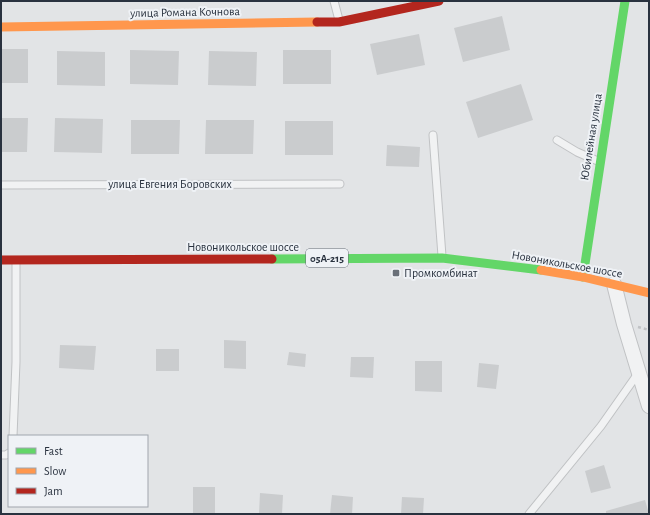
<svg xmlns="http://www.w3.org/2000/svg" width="650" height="515" viewBox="0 0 650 515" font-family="'Alegreya Sans',sans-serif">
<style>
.building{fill:#caccce}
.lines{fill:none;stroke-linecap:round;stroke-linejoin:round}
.lane-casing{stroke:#c0c2c4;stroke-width:9}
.street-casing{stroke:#c0c2c4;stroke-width:16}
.path{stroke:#c0c2c5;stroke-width:2.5;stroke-dasharray:3 3;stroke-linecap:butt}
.lane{stroke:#f1f2f3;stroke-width:7}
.street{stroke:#f1f2f3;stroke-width:14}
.fast{stroke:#63d668;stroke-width:9}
.slow{stroke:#ff974d;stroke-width:9}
.jam{stroke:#b3261e;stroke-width:9}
.poi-dot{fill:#6a7079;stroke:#eff2f6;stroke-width:1.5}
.labels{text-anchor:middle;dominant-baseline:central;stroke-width:4;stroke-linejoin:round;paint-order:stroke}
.shield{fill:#eff2f6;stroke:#646c76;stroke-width:1}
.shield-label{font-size:11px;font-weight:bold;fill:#29323f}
.street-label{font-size:12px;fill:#29323f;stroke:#eff2f6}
.poi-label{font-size:12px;fill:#29323f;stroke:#eff2f6;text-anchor:start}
</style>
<rect width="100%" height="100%" fill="#e2e4e6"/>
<g class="building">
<polygon points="502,16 510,50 463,62 454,28"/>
<polygon points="419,34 425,65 377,75 370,44"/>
<rect x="1" y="49" width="27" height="34"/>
<polygon points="130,50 179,51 178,85 130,84"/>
<rect x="283" y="50" width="48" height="34"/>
<polygon points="57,51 105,52 105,86 57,85"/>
<polygon points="209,51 257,52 256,86 208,85"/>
<polygon points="521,84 533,120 478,138 466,102"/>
<polygon points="1,118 28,118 27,152 1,152"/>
<polygon points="55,118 103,119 102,153 54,152"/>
<polygon points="131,120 180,120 179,154 131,154"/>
<polygon points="206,120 254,120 253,154 205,154"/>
<rect x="285" y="121" width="48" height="34"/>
<polygon points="387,145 420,147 419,167 386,166"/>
<polygon points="224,340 246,341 246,369 224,368"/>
<polygon points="60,345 96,346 94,370 59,368"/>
<rect x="156" y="349" width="23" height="22"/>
<polygon points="289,352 306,354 305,367 287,365"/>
<polygon points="351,357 374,357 373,378 350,377"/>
<polygon points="415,361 442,361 442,392 415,391"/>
<polygon points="479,363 499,365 496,389 477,387"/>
<polygon points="604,465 611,488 591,493 585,471"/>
<rect x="193" y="487" width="22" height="27"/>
<polygon points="260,493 283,495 282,514 259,514"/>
<polygon points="332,495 353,497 352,514 330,514"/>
<polygon points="402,497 424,498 423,514 401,514"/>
<polygon points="645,500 649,514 606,514 606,511"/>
</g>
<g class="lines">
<defs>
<g id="lane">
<polyline points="334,1 339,20"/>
<polyline points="433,135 442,256"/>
<polyline points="557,140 577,152 600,162"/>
<polyline points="1,185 340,184"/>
<polyline points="13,436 16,362 16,263"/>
<polyline points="1,455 6,455 9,453"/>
<polyline points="529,514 601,426 639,372"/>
</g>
<polyline id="street" points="614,284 624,324 649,406"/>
</defs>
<use href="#lane" class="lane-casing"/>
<use href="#street" class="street-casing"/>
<polyline class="path" points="638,327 649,330"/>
<use href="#lane" class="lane"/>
<use href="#street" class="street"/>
<g class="fast">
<polyline points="272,259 442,258 541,270"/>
<polyline points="583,277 625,1"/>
</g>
<g class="slow">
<polyline points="1,27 317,22"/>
<polyline points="541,270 583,277 649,293"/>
</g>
<g class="jam">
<polyline points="317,22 339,22 439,1"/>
<polyline points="1,260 272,259"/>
</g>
</g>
<rect class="poi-dot" x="392" y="269" width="8" height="8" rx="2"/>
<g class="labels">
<rect class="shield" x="306" y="249" width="42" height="18" rx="3"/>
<g class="shield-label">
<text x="327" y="258">05А-215</text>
</g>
<g class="street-label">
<text transform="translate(185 12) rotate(-1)">улица Романа Кочнова</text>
<text transform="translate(591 137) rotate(-81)">Юбилейная улица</text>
<text x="170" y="184">улица Евгения Боровских</text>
<text x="243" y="247">Новоникольское шоссе</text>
<text transform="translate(567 264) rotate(10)">Новоникольское шоссе</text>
</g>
<g class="poi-label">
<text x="404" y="273">Промкомбинат</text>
</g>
</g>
<rect width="650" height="515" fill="none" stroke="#29323f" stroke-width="4"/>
<rect x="8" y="435" width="140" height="72" fill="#eff2f6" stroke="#a0a5ad"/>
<rect x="16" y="448" width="20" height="6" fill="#63d668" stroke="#a0a5ad"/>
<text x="44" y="455" font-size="12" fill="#29323f">Fast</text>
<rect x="16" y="468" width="20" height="6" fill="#ff974d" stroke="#a0a5ad"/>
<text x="44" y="475" font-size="12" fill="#29323f">Slow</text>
<rect x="16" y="488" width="20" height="6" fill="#b3261e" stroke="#a0a5ad"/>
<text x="44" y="495" font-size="12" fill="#29323f">Jam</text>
</svg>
